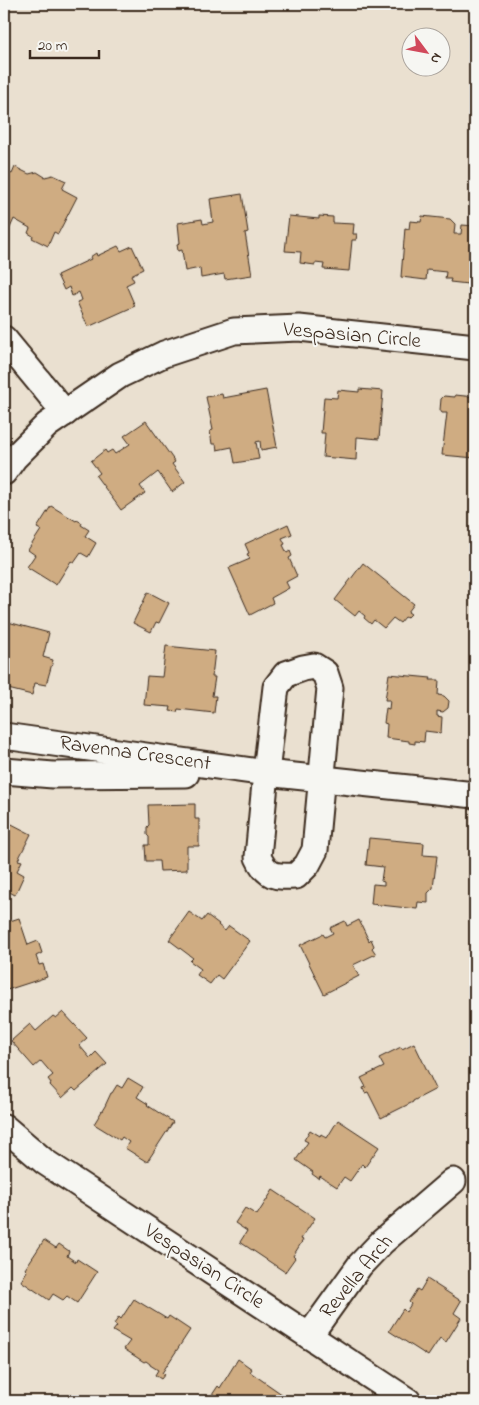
<svg xmlns="http://www.w3.org/2000/svg" width="479" height="1405" viewBox="0 0 479 1405" font-family="'Indie Flower',sans-serif">
<style>
.building{fill:#cfac82;stroke:#3b2a1e}
.lines{fill:none;stroke-linecap:round;stroke-linejoin:round}
.street-casing{stroke:#3b2a1e;stroke-width:29}
.street{stroke:#f6f6f2;stroke-width:25}
.labels{text-anchor:middle;dominant-baseline:central;stroke-width:4;stroke-linejoin:round;paint-order:stroke}
.street-label{font-size:21px;fill:#3b2a1e;stroke:#f6f6f2}
</style>
<rect width="100%" height="100%" fill="#eae0d0"/>
<filter id="ink" filterUnits="userSpaceOnUse"><feTurbulence type="fractalNoise" baseFrequency=".02" numOctaves="2"/><feDisplacementMap in="SourceGraphic" scale="10" xChannelSelector="R" yChannelSelector="G"/><feConvolveMatrix kernelMatrix="1 2 1 2 8 2 1 2 1" color-interpolation-filters="sRGB"/></filter>
<g filter="url(#ink)">
<g class="building">
<polygon points="15,167 29,174 37,172 45,177 53,175 66,181 62,189 77,197 58,234 54,232 48,246 32,238 33,236 28,233 30,228 14,219 10,228 4,225 4,182 8,172 12,174"/>
<polygon points="242,194 248,232 245,233 252,275 225,279 224,274 201,278 200,268 185,271 182,250 178,251 177,244 180,243 178,223 202,219 203,224 213,222 210,199"/>
<polygon points="289,216 319,219 319,216 333,217 333,223 354,224 353,234 357,234 356,240 352,240 349,271 323,269 324,264 315,263 315,265 300,263 301,252 285,251"/>
<polygon points="422,216 450,219 455,224 454,234 461,234 462,225 475,226 474,269 470,268 468,284 450,282 451,279 445,279 446,272 427,270 426,280 401,277 405,228 409,229 410,221 421,222"/>
<polygon points="118,246 121,251 132,246 143,269 131,275 134,281 126,285 135,306 88,327 77,302 82,300 79,292 72,296 69,287 64,290 57,275 91,259 90,257 96,253 97,256"/>
<polygon points="359,389 383,391 379,439 357,437 356,460 323,457 325,433 321,433 324,397 337,398 338,390 359,392"/>
<polygon points="266,390 277,447 261,450 260,441 256,442 259,459 235,463 232,447 217,450 216,444 212,444 210,431 213,430 206,397 222,394 223,398"/>
<polygon points="455,395 475,397 475,458 442,455 447,413 442,413 440,410 441,399 444,396 455,397"/>
<polygon points="146,421 175,462 172,464 185,482 172,492 158,472 140,486 145,493 121,510 96,476 100,473 91,461 105,450 107,453 112,450 115,454 130,444 124,436"/>
<polygon points="51,506 76,521 77,520 82,523 81,525 89,530 85,536 96,543 88,557 81,553 74,563 71,561 56,585 27,567 35,555 28,550 41,530 37,528"/>
<polygon points="288,524 292,534 282,538 285,544 283,545 287,553 290,551 292,556 289,558 297,576 286,582 289,588 271,598 273,603 250,615 229,568 250,559 247,554 249,553 245,544"/>
<polygon points="363,563 414,604 408,612 411,614 407,618 405,617 400,623 393,618 384,628 374,620 371,624 364,618 365,616 359,611 355,616 335,600"/>
<polygon points="148,592 169,603 159,623 156,622 151,632 133,623"/>
<polygon points="4,621 49,633 43,657 53,660 46,685 35,683 32,695 4,688"/>
<polygon points="166,646 215,651 212,677 215,677 212,696 216,696 214,713 178,709 177,712 170,711 171,707 144,705 147,676 162,677"/>
<polygon points="389,674 431,678 430,680 439,680 438,695 444,696 449,701 448,708 443,712 437,711 437,716 442,717 441,733 425,731 424,742 415,741 415,744 409,743 409,741 386,738 387,724 384,723 386,708 389,709 390,700 385,700"/>
<polygon points="195,804 195,819 199,819 199,846 187,846 187,870 160,871 159,861 146,861 145,845 149,845 149,837 147,835 147,827 149,825 148,805"/>
<polygon points="4,820 31,834 18,860 22,861 17,871 24,875 15,895 4,889"/>
<polygon points="369,838 424,843 423,855 437,856 433,888 428,893 428,903 418,902 417,909 371,904 373,884 384,885 384,882 381,881 383,867 366,865"/>
<polygon points="189,912 202,921 207,915 219,924 218,925 225,931 229,926 250,941 222,979 217,975 210,984 197,975 201,969 190,961 193,958 169,940"/>
<polygon points="19,918 28,945 38,941 42,953 36,956 39,965 43,964 47,977 4,991 4,923"/>
<polygon points="359,920 369,941 371,939 374,946 372,948 376,954 353,965 359,976 324,994 300,945 323,934 325,937 333,933 330,928 345,921 347,926"/>
<polygon points="63,1012 87,1038 79,1045 90,1058 96,1052 107,1064 76,1091 73,1088 62,1098 50,1085 51,1083 48,1079 53,1075 41,1061 34,1067 11,1041 30,1024 36,1031 53,1016 56,1018"/>
<polygon points="414,1043 436,1089 413,1101 413,1102 381,1118 368,1092 365,1093 363,1088 366,1087 361,1078 384,1067 379,1058 401,1047 402,1049"/>
<polygon points="128,1078 143,1087 137,1097 148,1104 147,1105 173,1122 147,1162 125,1148 129,1142 122,1137 120,1140 94,1124 105,1106 111,1093 112,1093 117,1085 122,1088"/>
<polygon points="338,1120 379,1147 365,1167 362,1164 350,1181 344,1177 337,1187 320,1176 319,1179 312,1174 313,1172 296,1160 308,1142 304,1140 310,1130 320,1136 321,1134 327,1138"/>
<polygon points="273,1190 315,1218 301,1239 303,1240 293,1256 295,1258 285,1272 240,1242 247,1231 235,1223 245,1208 257,1215"/>
<polygon points="44,1240 56,1248 59,1244 69,1251 67,1256 76,1262 77,1259 97,1272 77,1303 67,1296 63,1300 53,1294 49,1300 21,1281 27,1271 25,1269"/>
<polygon points="427,1279 461,1301 454,1313 461,1318 446,1342 440,1338 428,1356 389,1331 403,1309 406,1312 411,1304 409,1302 417,1289 420,1291"/>
<polygon points="134,1299 167,1319 169,1316 190,1330 162,1373 165,1374 161,1379 155,1375 158,1370 150,1365 150,1364 146,1361 144,1362 124,1349 130,1341 113,1331 117,1326 114,1324 119,1317 121,1319"/>
<polygon points="238,1359 252,1369 250,1372 286,1397 284,1401 212,1401 213,1399 210,1398 218,1386 220,1388"/>
</g>
<g class="lines">
<defs>
<g id="street">
<polyline points="4,339 65,413"/>
<polyline points="4,472 14,458 47,425 120,375 164,354 234,331 299,328 475,347"/>
<path d="M314 666 325 673 330 688 315 850 307 865 296 876C275 877 267 877 258 857L266 773 276 687 286 674 303 668Z"/>
<polyline points="4,736 266,773 475,795"/>
<polyline points="4,771 53,775 186,774"/>
<polyline points="4,1127 45,1162 408,1401"/>
<polyline points="309,1336 360,1265 382,1242 453,1181"/>
</g>
</defs>
<use href="#street" class="street-casing"/>
<use href="#street" class="street"/>
</g>
</g>
<g class="labels">
<g class="street-label">
<text transform="translate(352 336) rotate(5)">Vespasian Circle</text>
<text transform="translate(135 754) rotate(8)">Ravenna Crescent</text>
<text transform="translate(204 1267) rotate(33)">Vespasian Circle</text>
<text transform="translate(357 1277) rotate(-50)">Revella Arch</text>
</g>
</g>
<rect width="479" height="1405" fill="none" stroke="#f6f6f2" stroke-width="20"/>
<rect x="10" y="10" width="459" height="1385" fill="none" stroke="#3b2a1e" stroke-width="2" filter="url(#ink)"/>
<g transform="translate(426 52) rotate(122)"><circle r="24" fill="#f6f6f2" stroke="#aba49d"/>
<path d="M0-4L9 19L0 12L-9 19Z" fill="#d1495b"/>
<text y="-8" font-size="14" font-weight="bold" text-anchor="middle" fill="#3b2a1e">N</text>
</g>
<path d="M30 50v8h69v-8" fill="none" stroke="#3b2a1e" stroke-width="2.5"/>
<text x="38" y="50" font-size="15" fill="#3b2a1e" stroke="#f6f6f2" stroke-width="4" paint-order="stroke">20 m</text>
</svg>
